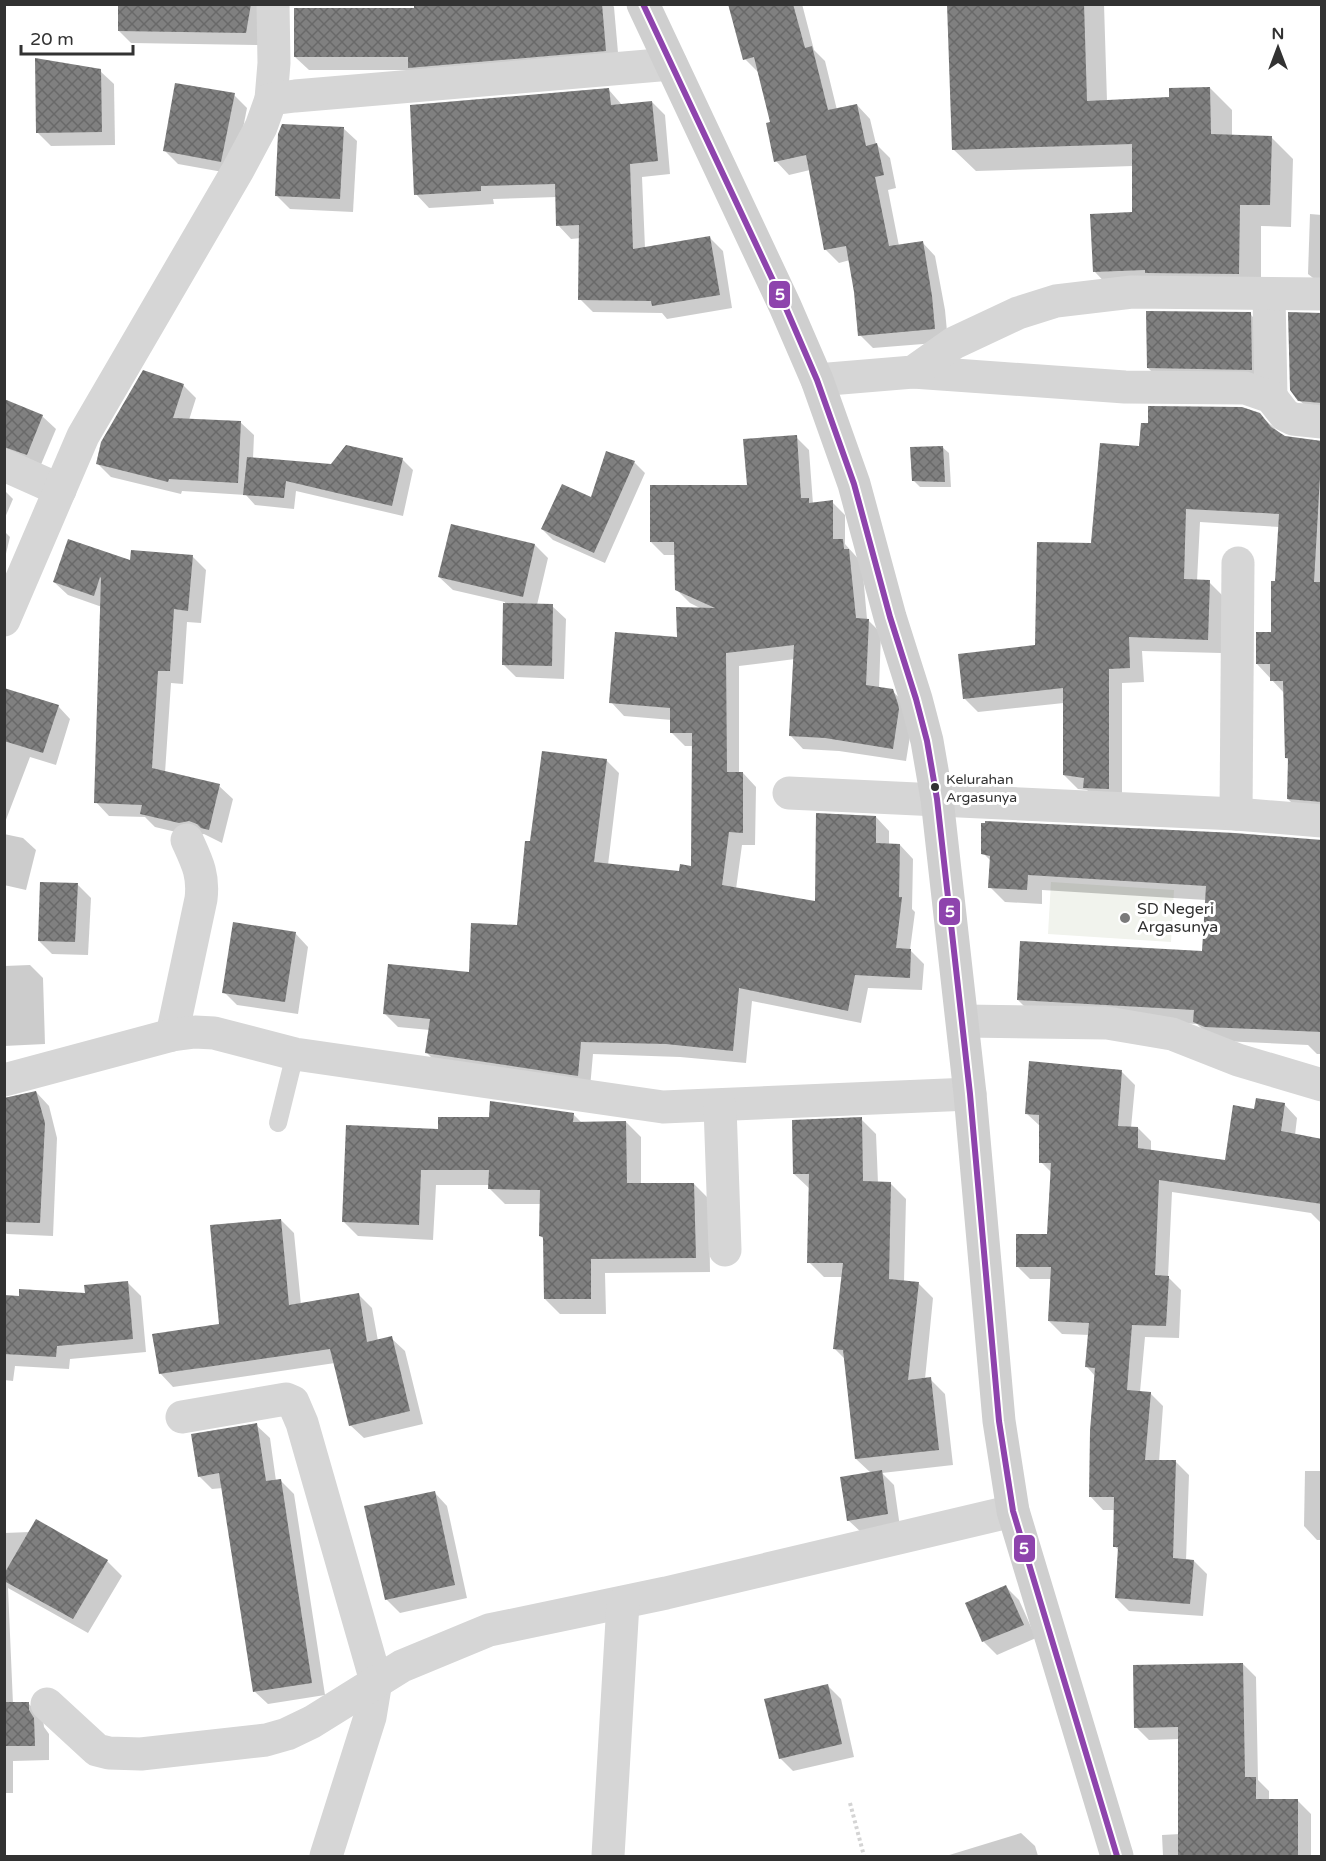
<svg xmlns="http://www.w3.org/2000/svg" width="1326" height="1861" viewBox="0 0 1326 1861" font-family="'Varela Round',sans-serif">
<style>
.pitch{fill:#f1f3ed}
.shadow{fill:#0003}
.building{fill:url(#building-cross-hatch)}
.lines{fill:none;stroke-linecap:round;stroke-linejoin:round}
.path{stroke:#d4d4d4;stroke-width:4;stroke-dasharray:3 3;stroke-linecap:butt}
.lane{stroke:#d6d6d6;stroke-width:18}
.street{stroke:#d6d6d6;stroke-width:33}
.secondary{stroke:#cfcfcf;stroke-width:33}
.bus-1-casing{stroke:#fff;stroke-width:10}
.bus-1{stroke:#8e44ad;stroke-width:6}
.bus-dot{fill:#323232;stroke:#fff;stroke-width:2}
.poi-dot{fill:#7a7a7a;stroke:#fff;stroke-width:2}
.labels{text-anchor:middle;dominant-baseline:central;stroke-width:6;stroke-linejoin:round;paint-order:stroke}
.bus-label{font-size:14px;fill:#323232;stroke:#fff;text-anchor:start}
.poi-label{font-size:16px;fill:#323232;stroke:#fff;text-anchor:start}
.line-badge{stroke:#fff;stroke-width:2}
.badge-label{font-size:16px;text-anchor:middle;font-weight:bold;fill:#fff}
</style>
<defs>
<pattern id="building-cross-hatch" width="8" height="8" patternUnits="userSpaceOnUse" patternTransform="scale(1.5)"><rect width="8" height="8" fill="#808080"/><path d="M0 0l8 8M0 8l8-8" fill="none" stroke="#696969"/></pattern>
</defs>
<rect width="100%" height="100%" fill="#fff"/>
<polygon class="pitch" points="1051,882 1174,890 1171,942 1048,934"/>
<g class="shadow">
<polygon points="119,4 261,4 258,45 131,43 119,31"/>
<polygon points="448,4 612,4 614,7 619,64 413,70 309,70 295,57 415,9"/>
<polygon points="730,4 802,4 814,50 825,61 837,110 857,105 870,119 876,144 890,158 896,188 888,190 899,246 922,242 935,256 945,310 948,342 873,348 860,335 850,260 839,263 825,249 810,170 789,175 776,161 771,123 758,72 745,59"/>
<polygon points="948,4 1104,4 1107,101 1170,98 1210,88 1232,110 1232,136 1271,137 1293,159 1291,227 1261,226 1261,296 1116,294 1095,272 1133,213 1133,166 976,171 954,150"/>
<polygon points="100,71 114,84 115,145 51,146 37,132"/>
<polygon points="609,90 622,105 652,102 665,115 670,174 642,177 645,248 710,238 723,251 732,308 667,319 662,313 593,312 580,299 581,238 571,239 558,225 557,197 493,199 494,204 429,208 416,194"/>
<polygon points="234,95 247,108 234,174 178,164 165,151"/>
<polygon points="343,128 357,141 353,212 290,209 277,196"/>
<polygon points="1310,214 1322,215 1322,285 1308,274"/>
<polygon points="1250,314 1263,327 1264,383 1162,381 1148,368"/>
<polygon points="1322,314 1322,412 1311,411 1299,400"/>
<polygon points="183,385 196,398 189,420 240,422 254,435 253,459 332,466 402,459 413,470 403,516 296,491 294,509 255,505 246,495 182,491 181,494 111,477 98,464"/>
<polygon points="4,401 42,416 56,429 40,467 4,465"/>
<polygon points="1259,414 1284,437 1322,442 1322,815 1302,813 1288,799 1290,761 1286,758 1285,694 1257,664 1273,633 1280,527 1200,522 1197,581 1209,582 1223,596 1221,653 1142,651 1144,682 1122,683 1122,802 1098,801 1087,790 1078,789 1064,775 1064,703 978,712 964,698 1037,646 1093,545 1140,447"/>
<polygon points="796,437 809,450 813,504 832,502 845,515 845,544 862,563 867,619 881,633 879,688 892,691 906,704 912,724 906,761 839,751 803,749 790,735 795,659 739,666 739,773 743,773 756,787 755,845 742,845 736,889 816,903 876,817 889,831 889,845 900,845 913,859 912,909 915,912 910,950 924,964 922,990 868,988 861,1023 752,1001 746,1063 680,1057 593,1054 590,1088 440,1066 427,1053 430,1030 398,1027 385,1014 470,974 518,926 532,843 606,760 619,773 608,865 681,873 692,867 694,746 685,746 672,733 672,720 624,716 611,702 679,638 704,610 690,603 677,590 676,555 664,555 651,542 749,486"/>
<polygon points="942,447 949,453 951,487 920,487 913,480"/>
<polygon points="634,462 645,473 605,563 553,540 542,529 592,499"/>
<polygon points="4,490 13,499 4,520"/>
<polygon points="4,531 10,537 4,562"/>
<polygon points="535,545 548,558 537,605 552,606 566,619 564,679 516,677 503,664 505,602 453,590 439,577"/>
<polygon points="193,557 206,570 201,623 187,622 183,684 171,683 165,773 219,786 233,799 222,843 204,834 193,836 155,827 145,817 109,816 96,802 102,607 68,595 54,582 132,562"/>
<polygon points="4,690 58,706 70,719 56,765 30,757 4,825"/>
<polygon points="4,834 23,838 36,850 26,890 4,885"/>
<polygon points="1322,841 1322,1054 1317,1054 1308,1045 1221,1041 1210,1037 1197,1024 1033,1015 1018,1000 1203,952 1206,900 1042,890 1042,904 1005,902 990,887 991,861 983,853"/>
<polygon points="77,884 91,898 88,955 52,954 39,941"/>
<polygon points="295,933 308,947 298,1014 237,1005 224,992"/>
<polygon points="30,965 43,978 45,1044 4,1046 4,966"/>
<polygon points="1122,1072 1135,1085 1131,1128 1138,1128 1151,1141 1151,1151 1226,1162 1256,1110 1284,1104 1297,1118 1295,1135 1322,1141 1322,1224 1311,1213 1172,1192 1168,1277 1181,1290 1179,1338 1145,1337 1140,1392 1150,1393 1163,1406 1159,1462 1176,1462 1189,1475 1186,1561 1194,1561 1207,1574 1203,1616 1129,1611 1116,1598 1120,1551 1114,1546 1115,1510 1103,1510 1090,1496 1095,1376 1087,1367 1090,1335 1062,1334 1049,1321 1051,1279 1030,1279 1017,1266 1049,1235 1052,1173 1041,1162 1040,1126 1026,1113"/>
<polygon points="36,1092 49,1106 57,1138 53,1236 7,1234 4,1232 4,1100"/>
<polygon points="574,1115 582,1123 626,1122 641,1137 641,1184 694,1184 709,1199 710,1272 605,1273 606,1314 560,1314 545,1299 544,1240 541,1236 541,1204 505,1204 490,1189 490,1185 436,1185 433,1240 358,1236 343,1221 440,1130 491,1119"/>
<polygon points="861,1119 876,1134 878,1183 890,1183 906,1199 904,1282 918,1283 933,1298 925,1379 930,1379 945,1394 953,1465 882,1473 894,1485 900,1527 862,1533 848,1520 871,1473 856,1459 845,1359 835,1349 843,1277 824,1277 809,1262 810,1189 794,1174"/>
<polygon points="281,1220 294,1233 301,1305 359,1295 372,1308 378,1341 391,1338 405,1351 423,1424 364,1438 350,1425 335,1363 173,1387 160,1373 221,1325"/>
<polygon points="128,1283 141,1296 146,1352 70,1359 69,1369 15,1366 13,1381 4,1380 4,1296 20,1297 86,1294"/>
<polygon points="256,1425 270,1438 276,1481 281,1481 294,1494 325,1695 268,1704 254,1691 223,1488 212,1489 199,1476"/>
<polygon points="1305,1471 1322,1471 1322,1540 1317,1540 1304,1526"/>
<polygon points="434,1492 447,1506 467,1598 400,1613 386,1599"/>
<polygon points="30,1532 107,1561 122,1576 88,1633 8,1588 13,1704 28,1703 43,1718 44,1727 49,1734 49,1760 13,1761 13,1793 4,1793 4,1533"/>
<polygon points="1006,1587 1019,1600 1036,1638 997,1655 983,1641"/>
<polygon points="1243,1664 1256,1677 1258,1780 1269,1791 1269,1801 1298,1801 1311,1814 1311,1856 1322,1856 1163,1856 1162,1835 1180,1834 1180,1739 1149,1740 1136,1727"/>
<polygon points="827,1685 841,1699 854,1757 793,1771 780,1758"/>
<polygon points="1021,1833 1035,1846 1038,1856 946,1856"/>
</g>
<g class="building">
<polygon points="118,4 251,4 246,33 118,31"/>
<polygon points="414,4 602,4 606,51 408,68 408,57 294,57 294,8 414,8"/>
<polygon points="728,4 793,4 805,48 812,46 828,110 857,104 866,146 877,143 884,175 875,177 889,246 923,241 932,296 935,329 858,336 854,292 846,246 824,250 806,155 774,162 766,123 770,122 754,57 743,60"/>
<polygon points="947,4 1084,4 1087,101 1169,97 1169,88 1210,87 1211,134 1272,136 1270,205 1240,205 1239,274 1145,273 1145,270 1093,272 1090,214 1132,212 1132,144 952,150"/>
<polygon points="35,58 101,69 102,132 36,133"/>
<polygon points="175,83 235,93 221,162 163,151"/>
<polygon points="609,88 611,105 652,101 658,161 630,164 633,249 710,236 720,295 652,306 651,301 578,300 579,225 556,226 555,184 481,186 481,191 414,195 410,105"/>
<polygon points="282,124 344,127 340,199 275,196 278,134"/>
<polygon points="1146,311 1251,312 1252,370 1147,368"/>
<polygon points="1288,312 1322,313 1322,403 1298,401 1290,390"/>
<polygon points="143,370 184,384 173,418 241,421 238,483 169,479 168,482 96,464 101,442"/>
<polygon points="4,399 43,415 27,455 4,447"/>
<polygon points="1148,406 1242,407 1260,413 1271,427 1285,436 1322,441 1314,582 1322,582 1322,802 1287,799 1288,758 1285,758 1283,681 1270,681 1270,664 1256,664 1256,632 1271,632 1271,581 1275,581 1279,514 1186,509 1184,579 1210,580 1208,640 1129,637 1130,668 1109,669 1109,789 1083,788 1084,778 1063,775 1063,688 963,699 958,654 1035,645 1037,542 1091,543 1100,443 1139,446 1141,423 1148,423"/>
<polygon points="797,435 801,498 809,498 809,503 833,500 833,539 843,539 844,549 849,549 856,618 869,619 866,685 893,689 898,704 899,709 893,749 825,738 789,736 794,645 726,653 727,772 743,772 743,833 729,832 722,885 815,901 816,813 876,816 876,843 900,844 899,897 902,897 896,948 911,949 910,978 855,975 848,1011 739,988 733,1051 666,1044 581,1042 578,1076 425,1053 430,1019 383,1014 388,964 469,972 471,923 517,925 525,841 530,841 542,751 607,759 594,862 679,871 680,864 691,866 692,733 670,733 670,708 609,703 615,632 677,637 676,607 715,608 675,590 674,542 650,542 650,485 747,485 743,439"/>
<polygon points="346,445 403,458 392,506 286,481 284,498 243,495 247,457 331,464"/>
<polygon points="943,446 945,482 912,481 910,447"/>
<polygon points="606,451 635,461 594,553 541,529 562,484 591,497"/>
<polygon points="451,524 535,544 523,597 438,577"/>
<polygon points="68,539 130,560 131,550 193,555 188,611 174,609 170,671 158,671 152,768 220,784 209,830 201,828 197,824 189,821 179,823 140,814 142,805 94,803 101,578 100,577 94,596 53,582"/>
<polygon points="503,603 553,604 552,666 502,665"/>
<polygon points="4,688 59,705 43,753 4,741"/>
<polygon points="985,821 1235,833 1322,840 1322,1032 1205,1027 1193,1022 1194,1010 1017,1000 1020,941 1202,951 1206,886 1028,875 1027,890 988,888 990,856 981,854 981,823 985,823"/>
<polygon points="40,882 78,883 75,942 38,941"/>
<polygon points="233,922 296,932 285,1002 222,993"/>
<polygon points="1029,1061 1122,1070 1118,1126 1138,1127 1138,1148 1225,1160 1233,1105 1254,1109 1256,1098 1285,1103 1281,1131 1322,1139 1322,1204 1159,1180 1155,1275 1169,1276 1166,1326 1132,1325 1127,1390 1151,1392 1145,1460 1176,1460 1173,1558 1194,1560 1190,1604 1115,1598 1118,1547 1113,1547 1114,1497 1089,1497 1090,1431 1095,1368 1085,1367 1089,1323 1048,1321 1051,1267 1016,1267 1016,1234 1047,1234 1051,1163 1039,1163 1039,1115 1025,1114"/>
<polygon points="36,1091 45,1123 40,1223 4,1222 4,1098"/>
<polygon points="490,1101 574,1113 573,1122 626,1121 627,1183 694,1183 696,1258 591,1259 591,1299 544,1299 543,1237 539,1236 540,1190 488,1189 489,1170 421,1170 419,1225 342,1222 346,1125 438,1129 438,1117 489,1117"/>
<polygon points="862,1117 863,1181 891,1182 889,1279 919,1282 908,1380 931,1377 939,1450 855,1459 843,1350 833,1349 843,1263 807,1263 809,1174 793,1174 792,1120"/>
<polygon points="281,1219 289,1305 359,1293 367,1342 392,1336 410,1411 349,1426 330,1349 159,1374 152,1334 219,1324 210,1225"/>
<polygon points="128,1281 133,1339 57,1346 56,1357 4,1354 4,1295 19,1296 19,1289 85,1293 84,1285"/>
<polygon points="257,1423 266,1481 281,1479 312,1683 253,1692 219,1473 198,1477 191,1434"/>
<polygon points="882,1470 888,1514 847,1521 840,1477"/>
<polygon points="435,1491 455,1585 385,1600 364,1506"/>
<polygon points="36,1519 108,1560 73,1619 4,1581 4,1574"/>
<polygon points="1006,1585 1024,1625 982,1642 965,1603"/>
<polygon points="1243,1663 1245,1777 1256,1777 1256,1799 1298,1799 1298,1857 1178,1857 1178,1727 1134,1728 1133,1665"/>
<polygon points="828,1684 842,1744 779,1759 764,1699"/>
<polygon points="4,1702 29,1702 29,1710 34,1718 35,1746 4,1746"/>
</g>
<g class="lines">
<polyline class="path" points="850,1803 864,1856"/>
<polyline class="lane" points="278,1123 295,1054"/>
<g class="street">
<polyline points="271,99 274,63 273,4"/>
<polyline points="1269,295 1271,397"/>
<polyline points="913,372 1125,387 1245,388 1271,397 1285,415 1293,419 1322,422"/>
<polyline points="817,380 913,372 954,343 1018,313 1056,301 1132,292 1322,294"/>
<polyline points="4,465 60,490"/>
<polyline points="4,620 83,436 238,170 261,127 271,99 295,96 671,64"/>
<polyline points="789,793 1236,814 1322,821"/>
<polyline points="1236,814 1238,563"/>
<polyline points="963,1021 1107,1023 1172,1034 1238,1060 1322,1085"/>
<path d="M172 1035 201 899C204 875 197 862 187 840"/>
<polyline points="4,1080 172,1035 195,1032 214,1033 295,1054 663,1107 970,1094"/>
<polyline points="720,1106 725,1250"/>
<polyline points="182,1417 286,1399 293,1402 302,1423 376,1681 370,1717 326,1856"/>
<polyline points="47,1704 97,1750 109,1753 141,1754 266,1740 287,1734 312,1722 402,1666 489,1630 666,1593 1013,1511"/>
<polyline points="608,1856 623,1603"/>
</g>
<polyline class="secondary" points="643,4 785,306 817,380 854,484 890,617 916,699 927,741 937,799 970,1094 999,1421 1013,1511 1117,1856"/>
<defs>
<polyline id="bus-1" points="643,4 785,306 817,380 854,484 890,617 916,699 927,741 937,799 970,1094 999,1421 1013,1511 1117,1856"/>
</defs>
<use href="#bus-1" class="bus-1-casing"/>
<use href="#bus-1" class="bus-1"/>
</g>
<circle class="bus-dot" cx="935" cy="787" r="5"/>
<circle class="poi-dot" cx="1125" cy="918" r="6"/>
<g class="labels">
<g class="bus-label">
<text x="946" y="779">Kelurahan<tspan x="946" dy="18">Argasunya</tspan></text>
</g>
<g class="poi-label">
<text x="1137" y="909">SD Negeri<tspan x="1137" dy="18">Argasunya</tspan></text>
</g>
</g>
<g class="line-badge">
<rect x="768" y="280" width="23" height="29" rx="6" fill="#8e44ad"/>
<rect x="938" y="897" width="23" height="29" rx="6" fill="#8e44ad"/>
<rect x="1013" y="1534" width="23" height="29" rx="6" fill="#8e44ad"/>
</g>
<g class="badge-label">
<text x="780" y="300">5</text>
<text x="950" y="917">5</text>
<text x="1024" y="1554">5</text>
</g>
<rect width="1326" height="1861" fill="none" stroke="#323232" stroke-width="12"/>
<g transform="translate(1278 48)" stroke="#ffffff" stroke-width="4.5" paint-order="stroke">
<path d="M0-4.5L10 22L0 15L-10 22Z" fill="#323232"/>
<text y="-9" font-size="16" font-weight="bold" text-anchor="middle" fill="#323232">N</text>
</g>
<path d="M21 45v9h112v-9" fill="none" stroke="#323232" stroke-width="3"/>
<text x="30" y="45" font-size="18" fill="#323232" stroke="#ffffff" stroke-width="4.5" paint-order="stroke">20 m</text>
</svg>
